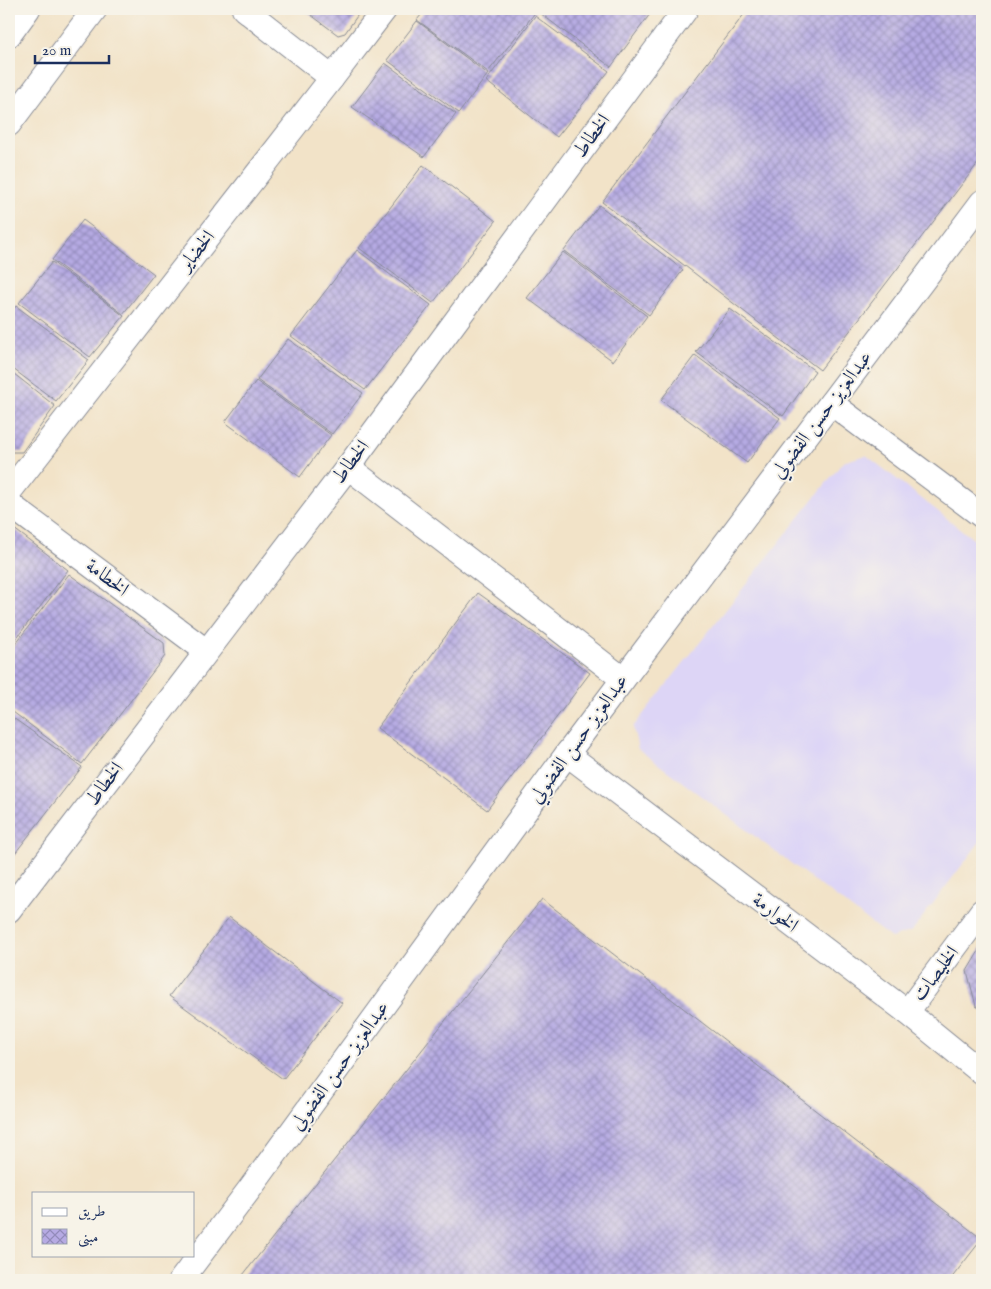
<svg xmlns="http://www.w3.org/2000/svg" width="991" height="1289" viewBox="0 0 991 1289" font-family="'IM FELL English',Amiri,serif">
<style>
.built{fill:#ddd5f6}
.building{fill:url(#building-cross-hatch)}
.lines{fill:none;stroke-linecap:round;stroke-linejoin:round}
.minor-casing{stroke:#868993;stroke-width:26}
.minor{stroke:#fff;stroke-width:24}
.labels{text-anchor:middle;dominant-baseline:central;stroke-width:4;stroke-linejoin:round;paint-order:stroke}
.street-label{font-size:20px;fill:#1b2f5e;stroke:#f7f3e8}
</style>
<defs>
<pattern id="building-cross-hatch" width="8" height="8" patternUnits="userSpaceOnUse" patternTransform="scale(1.25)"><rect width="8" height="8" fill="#b6aae3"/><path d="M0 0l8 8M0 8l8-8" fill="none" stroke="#938bbb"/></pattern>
</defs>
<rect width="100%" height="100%" fill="#f7f3e8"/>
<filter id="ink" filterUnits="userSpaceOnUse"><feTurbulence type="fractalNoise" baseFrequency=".02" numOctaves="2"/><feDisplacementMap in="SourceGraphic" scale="10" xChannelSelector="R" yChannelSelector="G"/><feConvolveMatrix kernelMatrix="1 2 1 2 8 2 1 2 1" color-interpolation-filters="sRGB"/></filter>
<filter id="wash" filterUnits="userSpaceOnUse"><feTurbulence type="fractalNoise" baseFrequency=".0096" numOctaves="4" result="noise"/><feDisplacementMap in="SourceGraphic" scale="20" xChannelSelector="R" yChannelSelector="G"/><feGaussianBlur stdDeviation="1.12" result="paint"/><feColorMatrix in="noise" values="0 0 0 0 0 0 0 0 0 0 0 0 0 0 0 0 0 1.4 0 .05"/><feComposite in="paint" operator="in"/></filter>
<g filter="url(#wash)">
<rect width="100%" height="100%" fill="#f2e3c8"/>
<polygon class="built" points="866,455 982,546 982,839 912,931 891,938 638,749 633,727 843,462"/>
<g id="blocks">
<g class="building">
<polygon points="303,9 362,9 345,33 338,35"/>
<polygon points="426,9 538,9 488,72 417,20"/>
<polygon points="543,9 643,9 650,14 611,67 540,13"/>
<polygon points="748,9 982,9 982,158 820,370 602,202"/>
<polygon points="535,16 609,71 557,137 486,81"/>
<polygon points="417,21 488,74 459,113 387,60"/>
<polygon points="385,63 456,114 424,157 352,107"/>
<polygon points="423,165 496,221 433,303 359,248"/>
<polygon points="599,205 683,270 649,315 564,251"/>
<polygon points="83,220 154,274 123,314 52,260"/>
<polygon points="357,250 431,305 365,390 291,336"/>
<polygon points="563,252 647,316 613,361 527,298"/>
<polygon points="52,262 124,316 90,357 19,303"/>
<polygon points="16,306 89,360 56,401 9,366 9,316"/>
<polygon points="730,309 815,371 783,416 696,352"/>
<polygon points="288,339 363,393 332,434 257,380"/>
<polygon points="695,355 780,418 747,463 661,400"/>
<polygon points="9,370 55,406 22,452 9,452"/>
<polygon points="256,381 331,435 300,477 225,422"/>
<polygon points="9,525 68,570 9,648"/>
<polygon points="69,574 164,643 165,656 82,764 9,709 9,652"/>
<polygon points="478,593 590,673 487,810 377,728"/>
<polygon points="9,715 82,767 9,861"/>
<polygon points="542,899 982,1239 950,1280 239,1280"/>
<polygon points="229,917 342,1003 283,1079 169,996"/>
<polygon points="982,946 982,1010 976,1006 967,971"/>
</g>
</g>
</g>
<g filter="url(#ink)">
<use href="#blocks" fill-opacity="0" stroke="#868993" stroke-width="1"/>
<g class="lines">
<defs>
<g id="minor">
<polyline points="244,9 332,78"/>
<polyline points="9,35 28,9"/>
<polyline points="9,124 95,9"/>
<polyline points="831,403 982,516"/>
<polyline points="348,467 623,679"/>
<polyline points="9,492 332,78 385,9"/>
<polyline points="9,504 206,651"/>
<polyline points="567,754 907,1012 982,1073"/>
<polyline points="9,910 348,467 686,9"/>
<polyline points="907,1012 982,911"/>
<polyline points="181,1280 249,1190 567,754 982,202"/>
</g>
</defs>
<use href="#minor" class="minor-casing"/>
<use href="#minor" class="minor"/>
</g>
</g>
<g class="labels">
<g class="street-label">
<text transform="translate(592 136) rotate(-54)">الخطاط</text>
<text transform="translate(197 251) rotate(-52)">الخضاير</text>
<text transform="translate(822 415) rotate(-53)">عبدالعزيز حسن الفضولي</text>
<text transform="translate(351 462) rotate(-53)">الخطاط</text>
<text transform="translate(107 578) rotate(37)">الخطامة</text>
<text transform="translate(579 739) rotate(-54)">عبدالعزيز حسن الفضولي</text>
<text transform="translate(105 784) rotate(-53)">الخطاط</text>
<text transform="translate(775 913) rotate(37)">الخوارمة</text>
<text transform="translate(936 974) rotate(-53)">الخليصات</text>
<text transform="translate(340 1066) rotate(-54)">عبدالعزيز حسن الفضولي</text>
</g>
</g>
<rect width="991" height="1289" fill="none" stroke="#f7f3e8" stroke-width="30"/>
<rect x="32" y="1192" width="162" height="65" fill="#f7f3e8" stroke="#9fa5b1"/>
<rect x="42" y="1208" width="25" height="8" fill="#ffffff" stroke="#9fa5b1"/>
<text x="78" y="1216" font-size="15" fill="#1b2f5e">طريق</text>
<rect x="42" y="1229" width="25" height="15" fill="url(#building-cross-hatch)" stroke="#9fa5b1"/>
<text x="78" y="1242" font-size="15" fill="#1b2f5e">مبنى</text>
<path d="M35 55v8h74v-8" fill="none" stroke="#1b2f5e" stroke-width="2.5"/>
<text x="42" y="55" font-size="15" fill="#1b2f5e" stroke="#f7f3e8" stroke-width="4" paint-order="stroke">20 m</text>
</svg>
